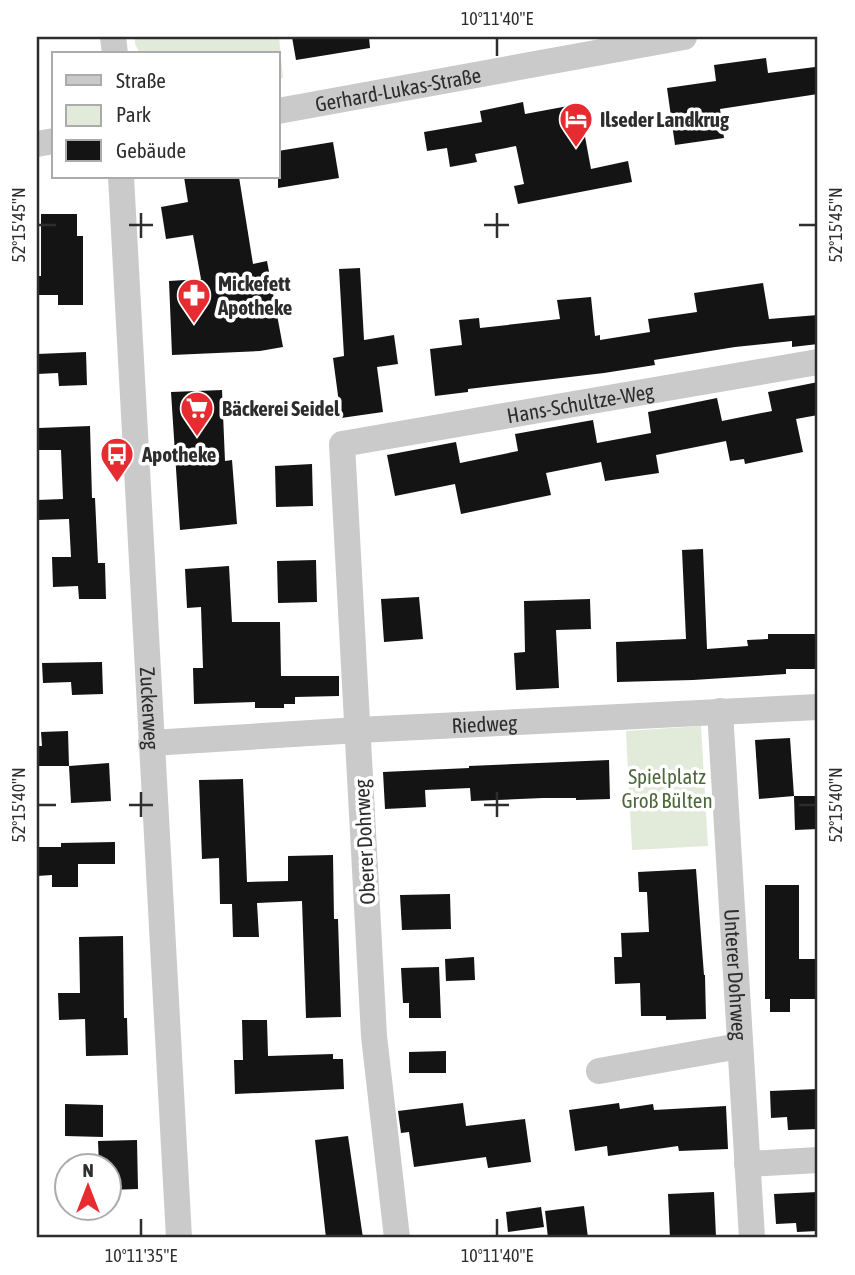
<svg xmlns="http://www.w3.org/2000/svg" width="855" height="1275" viewBox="0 0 855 1275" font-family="'Asap Condensed',sans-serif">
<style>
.green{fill:#e2ebda}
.building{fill:#141414}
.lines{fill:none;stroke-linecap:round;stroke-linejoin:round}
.minor{stroke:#cacaca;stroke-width:26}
.ticks{fill:none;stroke:#2d2d2d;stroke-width:2.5}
.labels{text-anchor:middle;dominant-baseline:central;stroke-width:7;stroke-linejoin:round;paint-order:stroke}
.street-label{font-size:21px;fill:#2d2d2d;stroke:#fff}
.poi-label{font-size:21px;font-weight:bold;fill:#2d2d2d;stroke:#fff;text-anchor:start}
.park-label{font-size:21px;fill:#4d693a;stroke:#fff}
.neatline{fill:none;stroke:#2d2d2d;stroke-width:2.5}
.ticks-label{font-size:18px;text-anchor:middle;fill:#2d2d2d}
</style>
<rect width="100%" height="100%" fill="#fff"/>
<g class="green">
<polygon points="135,37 279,37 283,78 278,79 278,54 140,54 135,44"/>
<polygon points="701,726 708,846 632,850 626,731"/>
</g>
<g class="building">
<polygon points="292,37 369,37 370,48 296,60"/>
<polygon points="766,58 768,73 815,67 818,94 720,109 724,138 675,145 667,88 716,81 714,65"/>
<polygon points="523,102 525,114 579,104 591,169 628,161 632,182 518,204 514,186 524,184 516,146 475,154 477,162 450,167 447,148 427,151 424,132 482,122 480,111"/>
<polygon points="333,142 339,178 278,188 278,151"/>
<polygon points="184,177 239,177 253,264 267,261 283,347 260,351 172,355 169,281 201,279 193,235 166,239 161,207 188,202"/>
<polygon points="41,214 77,214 77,236 83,236 83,305 58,305 58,295 37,295 37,276 41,276"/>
<polygon points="360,268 364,340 394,335 398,364 377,367 383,412 341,418 333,358 344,356 339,269"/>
<polygon points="763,283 769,319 818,315 818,344 792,347 792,341 735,347 654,360 655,365 604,373 468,389 468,392 435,396 430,349 462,345 459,320 479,318 480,328 560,319 557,300 591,297 595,336 600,335 600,340 650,332 648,319 697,312 694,293"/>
<polygon points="86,352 87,385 59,386 58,373 37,374 37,354"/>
<polygon points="818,382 818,415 796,419 803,452 745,464 744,459 730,461 726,441 656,455 659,473 605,481 601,462 546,473 551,495 461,514 455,484 395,496 387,455 456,442 460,463 518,451 515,434 593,420 597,443 651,433 648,412 717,398 722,421 772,411 768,392"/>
<polygon points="222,390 225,461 232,460 237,524 180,530 171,392"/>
<polygon points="90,426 92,498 95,498 98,563 105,563 106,599 79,599 78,586 53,587 52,557 71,557 69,519 37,520 37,500 63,499 61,450 39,450 39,428"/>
<polygon points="312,464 313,506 276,507 275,466"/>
<polygon points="703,549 707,649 748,646 747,640 768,639 768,634 818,634 818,669 786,669 786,674 693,680 617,682 616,642 686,639 682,550"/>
<polygon points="316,560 317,602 278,603 277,561"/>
<polygon points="229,566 232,622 280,622 281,676 339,676 339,696 295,697 295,704 284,704 284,708 255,708 255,702 194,704 193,668 203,668 201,607 187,608 185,569"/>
<polygon points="419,597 423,639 384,642 381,599"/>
<polygon points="590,599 591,629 556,630 559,688 516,690 514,653 525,652 524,601"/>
<polygon points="102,662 103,694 72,695 71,682 43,683 42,663"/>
<polygon points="68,731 69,766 37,766 37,746 42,746 41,732"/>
<polygon points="790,738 794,796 759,799 755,740"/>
<polygon points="609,760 610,799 576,800 576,798 543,798 471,801 470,788 425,790 426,807 385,809 383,772 469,768 469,766"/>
<polygon points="109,763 111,801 71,803 69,766"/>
<polygon points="243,779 247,882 288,881 288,856 333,855 334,919 338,919 341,1017 306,1018 302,901 257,903 259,937 233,937 232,904 220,904 219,858 202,859 199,780"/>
<polygon points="794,796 818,796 818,829 795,830"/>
<polygon points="115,842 115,864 78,864 78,887 52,887 52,875 37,876 37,847 61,847 61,843"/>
<polygon points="696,869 704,975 705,975 706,1019 666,1020 666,1016 641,1016 640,983 615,984 614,957 622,957 621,933 649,932 647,892 639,892 638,872"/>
<polygon points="765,885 799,885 799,959 818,959 818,999 790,999 790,1012 770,1012 770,999 765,999"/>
<polygon points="450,894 451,929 402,930 400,895"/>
<polygon points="123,936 124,1018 127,1018 128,1055 86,1056 85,1019 59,1020 58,993 80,993 79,937"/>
<polygon points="474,957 475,980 446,981 445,959"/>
<polygon points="439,967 441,1018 409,1018 409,1003 403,1003 401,968"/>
<polygon points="242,1020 267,1020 268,1056 333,1054 333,1059 343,1059 344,1089 235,1094 234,1060 243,1060"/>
<polygon points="446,1051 446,1073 409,1073 409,1052"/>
<polygon points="818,1089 818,1129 788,1130 787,1117 771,1118 770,1091"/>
<polygon points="463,1103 466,1126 525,1119 531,1162 488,1168 486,1157 414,1167 409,1132 401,1133 398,1111"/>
<polygon points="619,1103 620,1109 653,1104 654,1110 726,1106 728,1149 679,1151 678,1146 608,1156 607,1146 575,1151 569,1110"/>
<polygon points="65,1104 103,1105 103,1137 65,1136"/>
<polygon points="348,1136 363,1238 326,1238 315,1140"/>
<polygon points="137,1140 138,1189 108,1190 108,1166 99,1166 98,1141"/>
<polygon points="714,1192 716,1237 670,1238 668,1194"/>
<polygon points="818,1192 818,1231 797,1232 796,1223 776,1224 774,1194"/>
<polygon points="584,1206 588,1238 548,1238 545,1211"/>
<polygon points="541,1207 544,1227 508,1232 506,1212"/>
</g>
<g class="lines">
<g class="minor">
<polyline points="113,37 115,54"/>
<path id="s1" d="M278 111 684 37"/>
<polyline points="37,144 54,141"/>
<path id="s2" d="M121 177 179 1238"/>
<path id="s3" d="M720 711 752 1238"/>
<path id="s4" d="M151 743 358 730 818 707"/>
<polyline points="599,1071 739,1046"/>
<polyline points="747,1164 818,1160"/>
<path id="s5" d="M397 1238 374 1036 342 444 818 362"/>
</g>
</g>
<path class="ticks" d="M497 38V56M141 213V238M497 213V238M38 225H56M129 225H153M484 225H509M799 225H816M141 792V817M497 792V817M38 805H56M129 805H153M484 805H509M799 805H816M141 1219V1236M497 1219V1236"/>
<defs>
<symbol id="hotel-pin" viewBox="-11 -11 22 30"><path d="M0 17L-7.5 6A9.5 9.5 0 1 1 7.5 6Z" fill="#e62c30" stroke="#fff"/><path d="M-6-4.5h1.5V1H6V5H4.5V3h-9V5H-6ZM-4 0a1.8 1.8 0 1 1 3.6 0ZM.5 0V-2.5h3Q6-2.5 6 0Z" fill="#fff"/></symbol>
<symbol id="pharmacy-pin" viewBox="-11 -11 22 30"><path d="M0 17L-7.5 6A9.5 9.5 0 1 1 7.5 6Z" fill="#e62c30" stroke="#fff"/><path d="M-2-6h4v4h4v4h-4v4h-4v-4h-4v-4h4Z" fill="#fff"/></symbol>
<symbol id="supermarket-pin" viewBox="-11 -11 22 30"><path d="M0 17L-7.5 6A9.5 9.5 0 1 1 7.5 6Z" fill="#e62c30" stroke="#fff"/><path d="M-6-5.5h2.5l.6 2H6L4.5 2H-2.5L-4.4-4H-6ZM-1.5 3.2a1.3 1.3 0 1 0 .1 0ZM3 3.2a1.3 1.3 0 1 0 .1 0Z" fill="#fff"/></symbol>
<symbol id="bus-pin" viewBox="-11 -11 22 30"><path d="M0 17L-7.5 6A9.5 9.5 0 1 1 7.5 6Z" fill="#e62c30" stroke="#fff"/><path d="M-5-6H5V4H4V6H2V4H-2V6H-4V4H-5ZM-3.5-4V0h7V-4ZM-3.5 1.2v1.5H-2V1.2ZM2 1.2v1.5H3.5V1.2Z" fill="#fff"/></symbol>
</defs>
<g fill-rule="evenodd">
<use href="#hotel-pin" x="557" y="100" width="38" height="52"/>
<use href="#pharmacy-pin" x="175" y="276" width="38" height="52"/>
<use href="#supermarket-pin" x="178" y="389" width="38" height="52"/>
<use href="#bus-pin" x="98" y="435" width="38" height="52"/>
</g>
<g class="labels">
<g class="street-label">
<text stroke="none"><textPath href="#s1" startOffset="122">Gerhard-Lukas-Straße</textPath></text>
<text stroke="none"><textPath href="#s5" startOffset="1038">Hans-Schultze-Weg</textPath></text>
<text stroke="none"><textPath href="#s2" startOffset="532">Zuckerweg</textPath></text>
<text stroke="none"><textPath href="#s4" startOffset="334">Riedweg</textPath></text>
<text transform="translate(364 842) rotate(-93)">Oberer Dohrweg</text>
<text stroke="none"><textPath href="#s3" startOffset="264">Unterer Dohrweg</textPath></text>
</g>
<g class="poi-label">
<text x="600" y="119">Ilseder Landkrug</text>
<text x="218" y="283">Mickefett<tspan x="218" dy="24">Apotheke</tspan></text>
<text x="222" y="408">Bäckerei Seidel</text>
<text x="142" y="454">Apotheke</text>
</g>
<g class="park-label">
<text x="667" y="776">Spielplatz<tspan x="667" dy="24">Groß Bülten</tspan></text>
</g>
</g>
<rect width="855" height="1275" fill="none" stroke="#ffffff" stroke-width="77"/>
<rect x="52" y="52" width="228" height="126" fill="#ffffff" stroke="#ababab" stroke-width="2"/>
<rect x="66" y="75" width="35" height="10" fill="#cacaca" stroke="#ababab" stroke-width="2"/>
<text x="116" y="88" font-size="21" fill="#2d2d2d">Straße</text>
<rect x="66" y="105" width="35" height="21" fill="#e2ebda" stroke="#ababab" stroke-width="2"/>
<text x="116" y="122" font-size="21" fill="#2d2d2d">Park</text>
<rect x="66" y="140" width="35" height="21" fill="#141414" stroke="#ababab" stroke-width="2"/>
<text x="116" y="158" font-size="21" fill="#2d2d2d">Gebäude</text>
<g transform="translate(88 1187)"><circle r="33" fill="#ffffff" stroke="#ababab" stroke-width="2"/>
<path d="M0-5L12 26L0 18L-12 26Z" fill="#e62c30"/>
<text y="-10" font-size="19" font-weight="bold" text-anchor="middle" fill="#2d2d2d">N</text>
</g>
<rect x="38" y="38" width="778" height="1198" class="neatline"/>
<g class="ticks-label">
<text x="497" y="25">10°11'40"E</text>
<text transform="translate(19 225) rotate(-90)" y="6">52°15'45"N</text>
<text transform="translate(836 225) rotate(-90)" y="6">52°15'45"N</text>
<text transform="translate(19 805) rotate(-90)" y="6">52°15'40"N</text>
<text transform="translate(836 805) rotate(-90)" y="6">52°15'40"N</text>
<text x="141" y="1262">10°11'35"E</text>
<text x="497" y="1262">10°11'40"E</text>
</g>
</svg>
